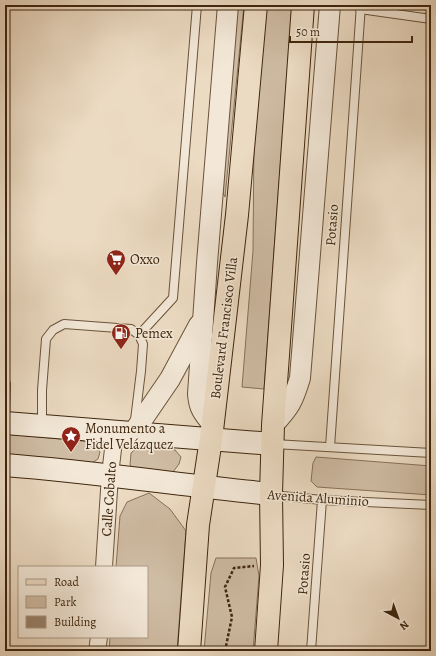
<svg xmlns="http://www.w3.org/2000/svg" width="436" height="656" viewBox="0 0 436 656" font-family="Alegreya,serif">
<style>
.green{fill:#cfbca4;stroke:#877158}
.building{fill:#99846c;stroke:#3f260d}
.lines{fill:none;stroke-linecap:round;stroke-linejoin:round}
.service-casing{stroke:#6a533a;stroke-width:10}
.minor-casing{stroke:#6a533a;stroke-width:18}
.tertiary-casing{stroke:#6a533a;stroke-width:22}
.secondary-casing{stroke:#3f260d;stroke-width:24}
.primary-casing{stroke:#3f260d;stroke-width:24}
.path{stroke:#3f260d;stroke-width:2.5;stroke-dasharray:3 2;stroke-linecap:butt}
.service{stroke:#f3e8d8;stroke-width:8}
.minor{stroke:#f3e8d8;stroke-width:16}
.tertiary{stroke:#f3e8d8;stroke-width:20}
.secondary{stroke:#f3e8d8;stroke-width:22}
.primary{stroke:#ecdbc3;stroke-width:22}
.labels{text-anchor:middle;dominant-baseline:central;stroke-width:3;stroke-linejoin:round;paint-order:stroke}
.street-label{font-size:14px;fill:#3f260d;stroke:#f3e8d8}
.poi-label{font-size:14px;fill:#3f260d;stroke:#f3e8d8;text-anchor:start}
</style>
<rect width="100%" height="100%" fill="#ecdbc3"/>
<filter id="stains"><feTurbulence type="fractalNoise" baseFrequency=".005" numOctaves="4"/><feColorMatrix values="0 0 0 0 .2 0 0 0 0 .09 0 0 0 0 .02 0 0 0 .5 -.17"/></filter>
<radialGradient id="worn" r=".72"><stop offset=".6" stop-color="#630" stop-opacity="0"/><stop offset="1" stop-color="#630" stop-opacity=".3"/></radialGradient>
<g class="green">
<polygon points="237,5 244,5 225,197 220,187"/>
<polygon points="265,5 292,5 264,389 242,387 253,251 254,136"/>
<polygon points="5,434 94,442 100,452 98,459 86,467 5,459"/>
<polygon points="139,446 175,450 181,457 179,464 173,472 138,472 130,465 131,453"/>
<polygon points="316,457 431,466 431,495 317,487 311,481 313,463"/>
<polygon points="149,493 170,509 186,531 177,651 109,651 110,637 147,637 147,567 116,567 120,516 127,502"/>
<polygon points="216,558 256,558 259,576 253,651 204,651 211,573"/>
</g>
<rect class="building" x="426" y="647" width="5" height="4"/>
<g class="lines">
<defs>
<g id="service">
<polyline points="360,9 431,19"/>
<polyline points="139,335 173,298 197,5"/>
<polyline points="5,382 6,384 5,422"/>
<polyline points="42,426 42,390 46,339 53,330 64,324 131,329 139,335 143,344 141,371 135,420"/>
<polyline points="274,444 431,453"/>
<polyline points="330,447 361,5"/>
<polyline points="272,495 322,500 431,505"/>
<polyline points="311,651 322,500"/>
</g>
<g id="minor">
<polyline points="104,567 110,475 115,432"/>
<polyline points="97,651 99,637"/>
</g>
<g id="tertiary">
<path d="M213 425C204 414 199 409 198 394L207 263 228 5"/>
<path d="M273 425C290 407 293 401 300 378L330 5"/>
<polyline points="133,433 170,379 199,325"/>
</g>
<g id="secondary">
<polyline points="5,423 273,444"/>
<path d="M5 465C94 472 182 485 271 494"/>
</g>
<g id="primary">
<polyline points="189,651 198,525 211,439 237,215 256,5"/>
<polyline points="266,651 272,565 271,494 273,425 303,5"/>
</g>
</defs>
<use href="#service" class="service-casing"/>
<use href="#minor" class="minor-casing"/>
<use href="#tertiary" class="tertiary-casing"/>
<use href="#secondary" class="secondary-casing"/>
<use href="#primary" class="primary-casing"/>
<polyline class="path" points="225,651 232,617 225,587 234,568 254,566"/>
<use href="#service" class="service"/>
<use href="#minor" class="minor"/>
<use href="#tertiary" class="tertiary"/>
<use href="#secondary" class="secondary"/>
<use href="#primary" class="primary"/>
</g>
<defs>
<symbol id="supermarket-pin" viewBox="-11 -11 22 30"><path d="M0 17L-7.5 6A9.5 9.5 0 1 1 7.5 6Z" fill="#8f2418" stroke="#f3e8d8"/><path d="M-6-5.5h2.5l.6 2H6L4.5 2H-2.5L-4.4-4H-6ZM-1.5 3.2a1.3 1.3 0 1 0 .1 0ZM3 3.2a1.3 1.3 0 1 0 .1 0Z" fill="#fff"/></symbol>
<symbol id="fuel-pin" viewBox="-11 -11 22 30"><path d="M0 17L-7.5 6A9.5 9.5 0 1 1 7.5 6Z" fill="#8f2418" stroke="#f3e8d8"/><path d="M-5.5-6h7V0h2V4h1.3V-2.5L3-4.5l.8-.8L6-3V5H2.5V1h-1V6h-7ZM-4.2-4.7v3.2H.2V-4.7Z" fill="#fff"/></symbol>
<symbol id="sight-pin" viewBox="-11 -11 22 30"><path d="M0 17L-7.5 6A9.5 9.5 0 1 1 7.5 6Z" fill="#8f2418" stroke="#f3e8d8"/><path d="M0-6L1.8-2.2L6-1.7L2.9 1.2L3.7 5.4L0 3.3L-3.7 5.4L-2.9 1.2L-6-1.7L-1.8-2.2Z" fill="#fff"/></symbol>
</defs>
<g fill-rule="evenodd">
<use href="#supermarket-pin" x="105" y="248" width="22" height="30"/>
<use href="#fuel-pin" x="110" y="322" width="22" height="30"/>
<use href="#sight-pin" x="60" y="425" width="22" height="30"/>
</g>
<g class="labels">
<g class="street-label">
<text transform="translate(332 225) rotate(-86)">Potasio</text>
<text transform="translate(224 328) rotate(-83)">Boulevard Francisco Villa</text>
<text transform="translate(318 498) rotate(4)">Avenida Aluminio</text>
<text transform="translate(109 499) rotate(-86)">Calle Cobalto</text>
<text transform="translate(304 574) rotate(-86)">Potasio</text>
</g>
<g class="poi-label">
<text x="130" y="259">Oxxo</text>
<text x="135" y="333">Pemex</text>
<text x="85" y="428">Monumento a<tspan x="85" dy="16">Fidel Velázquez</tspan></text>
</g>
</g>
<rect width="436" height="656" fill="none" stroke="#ecdbc3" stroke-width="20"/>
<rect x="6" y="6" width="424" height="644" fill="none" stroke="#3f260d" stroke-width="2"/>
<rect x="10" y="10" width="416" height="636" fill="none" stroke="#3f260d"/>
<rect x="18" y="566" width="130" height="72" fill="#f3e8d8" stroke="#ab9a87"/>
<rect x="26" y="579" width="20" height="6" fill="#ecdbc3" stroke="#ab9a87"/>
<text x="54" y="586" font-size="12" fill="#3f260d">Road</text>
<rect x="26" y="596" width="20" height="12" fill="#cfbca4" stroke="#ab9a87"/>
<text x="54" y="606" font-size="12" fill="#3f260d">Park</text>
<rect x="26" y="616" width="20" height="12" fill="#99846c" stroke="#ab9a87"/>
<text x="54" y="626" font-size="12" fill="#3f260d">Building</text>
<g transform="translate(398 618) rotate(139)" stroke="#f3e8d8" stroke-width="3" paint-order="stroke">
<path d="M0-3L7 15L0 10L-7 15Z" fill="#3f260d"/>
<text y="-6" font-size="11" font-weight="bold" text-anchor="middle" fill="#3f260d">N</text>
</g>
<path d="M290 36v6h122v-6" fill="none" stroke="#3f260d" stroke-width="2"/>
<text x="296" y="36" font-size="12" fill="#3f260d" stroke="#f3e8d8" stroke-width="3" paint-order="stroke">50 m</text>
<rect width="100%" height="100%" filter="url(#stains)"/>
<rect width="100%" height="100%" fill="url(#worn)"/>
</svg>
